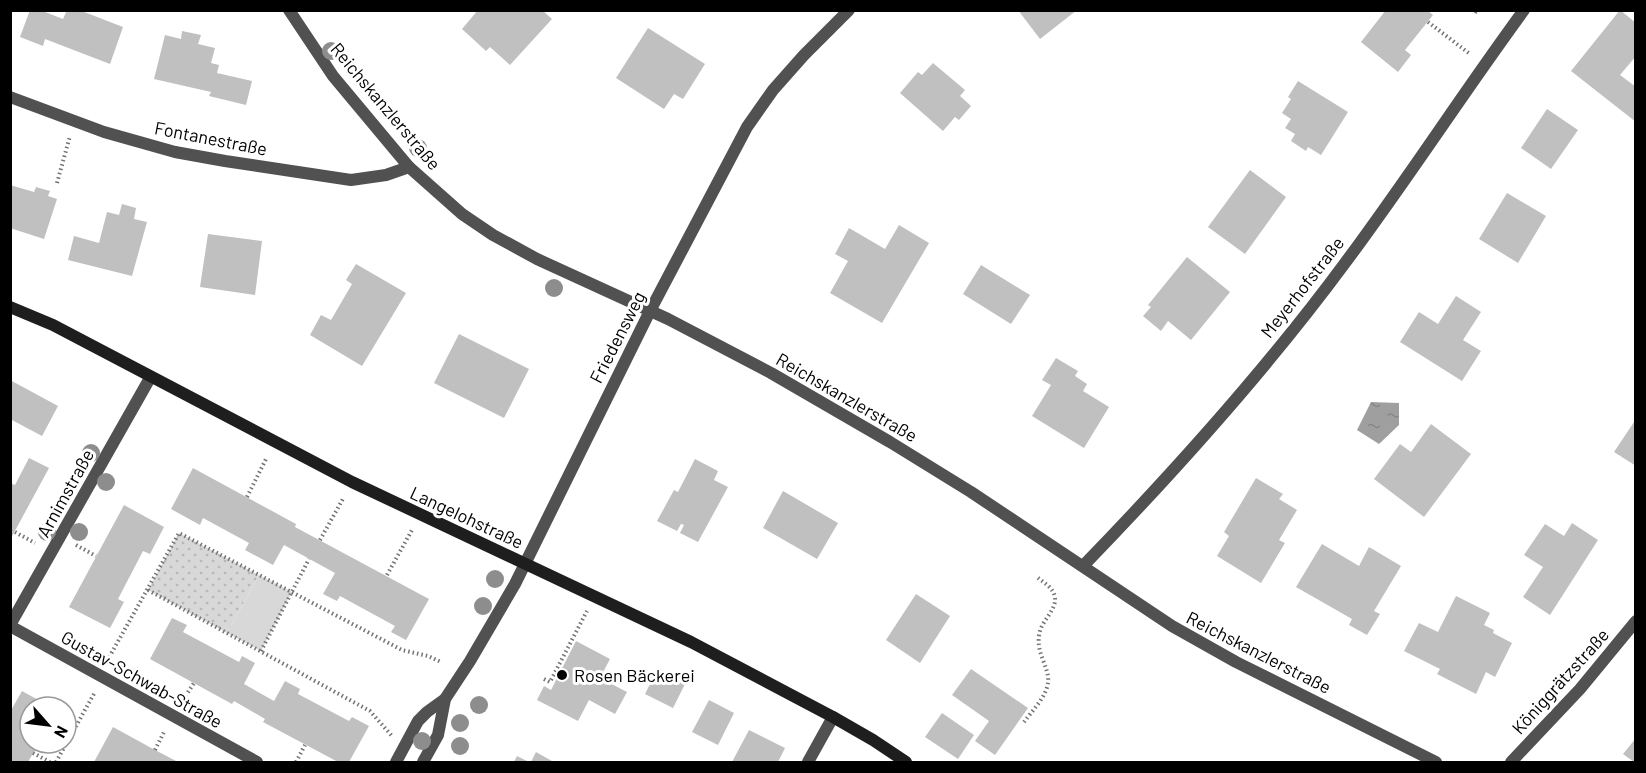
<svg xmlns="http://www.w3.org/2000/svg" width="1646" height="773" viewBox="0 0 1646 773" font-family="Barlow,sans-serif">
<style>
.grass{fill:url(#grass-dots)}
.park{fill:#d8d8d8}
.water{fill:url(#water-ripples)}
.building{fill:#c0c0c0}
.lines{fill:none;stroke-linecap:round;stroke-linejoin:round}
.path{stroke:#737373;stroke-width:4;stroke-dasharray:1.5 3;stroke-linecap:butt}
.street{stroke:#515151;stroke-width:12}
.secondary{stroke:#1e1e1e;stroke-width:12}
.tree{fill:#8d8d8d}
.poi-dot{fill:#000;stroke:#fff;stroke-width:2}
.labels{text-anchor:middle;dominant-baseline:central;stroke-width:6;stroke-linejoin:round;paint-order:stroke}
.street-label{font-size:18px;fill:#000;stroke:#fff}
.poi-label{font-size:18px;fill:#000;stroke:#fff;text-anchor:start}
</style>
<defs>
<pattern id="grass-dots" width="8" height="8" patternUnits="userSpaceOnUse" patternTransform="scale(1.5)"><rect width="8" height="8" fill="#d8d8d8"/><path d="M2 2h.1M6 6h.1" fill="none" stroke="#b8b8b8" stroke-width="1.8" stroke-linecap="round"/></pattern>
<pattern id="water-ripples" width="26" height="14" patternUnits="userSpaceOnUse" patternTransform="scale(1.5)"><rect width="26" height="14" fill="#9f9f9f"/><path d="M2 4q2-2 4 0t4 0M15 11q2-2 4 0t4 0" fill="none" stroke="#878787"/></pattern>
</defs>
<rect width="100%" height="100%" fill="#fff"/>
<polygon class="grass" points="179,533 259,575 227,633 148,590"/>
<polygon class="park" points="259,575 292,592 261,651 227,633"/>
<polygon class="water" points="1371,402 1399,403 1399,425 1379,444 1357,430"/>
<g class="building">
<polygon points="30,10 40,10 63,19 67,10 79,10 123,27 110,64 45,39 43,46 20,37"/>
<polygon points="478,10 542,10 552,19 510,65 490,47 486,51 462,29"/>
<polygon points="1018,10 1077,10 1040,39"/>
<polygon points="1386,10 1427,10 1433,15 1405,50 1411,55 1398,72 1361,42"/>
<polygon points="1620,10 1636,23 1636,56 1620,75 1636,87 1636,122 1571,71"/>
<polygon points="648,28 705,64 683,99 674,94 664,109 616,78"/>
<polygon points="182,31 201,35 198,44 215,48 211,63 219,65 217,73 252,81 246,105 209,96 211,92 154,79 165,35 181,39"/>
<polygon points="933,63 965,90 960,96 971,106 959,120 955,117 943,131 900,93 918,72 922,75"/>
<polygon points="1298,81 1348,112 1321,155 1308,147 1306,151 1291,141 1295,134 1285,128 1291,119 1282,113 1291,99 1288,97"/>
<polygon points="1547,109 1578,130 1551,169 1521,148"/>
<polygon points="1250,170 1286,197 1245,254 1208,227"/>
<polygon points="10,185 34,192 36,187 50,191 48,196 57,199 44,239 10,228"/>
<polygon points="1507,193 1546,216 1518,263 1479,239"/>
<polygon points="122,204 136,208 134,219 147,222 132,276 68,260 74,236 99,243 107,212 119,215"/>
<polygon points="899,225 929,243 882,323 830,293 848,261 835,254 849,228 885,249"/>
<polygon points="208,234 262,241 255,295 200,287"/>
<polygon points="1187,257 1230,292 1191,340 1168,321 1161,331 1143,316 1151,307 1148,305"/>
<polygon points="356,264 406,293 362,366 310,335 321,315 331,320 352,284 346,280"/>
<polygon points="981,265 1030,295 1011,324 963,294"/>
<polygon points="1456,296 1481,312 1463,340 1481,351 1462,381 1400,342 1419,312 1438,324"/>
<polygon points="459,334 529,369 504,418 434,383"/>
<polygon points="1056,358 1078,371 1075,376 1087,384 1083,391 1109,407 1084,448 1032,416 1051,385 1042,380"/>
<polygon points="10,380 58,406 42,436 10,419"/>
<polygon points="1636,419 1636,466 1614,452"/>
<polygon points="1431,424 1471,454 1424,517 1374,479 1400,444 1411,452"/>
<polygon points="29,458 49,468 10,540 10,483 15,485"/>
<polygon points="695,459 718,471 714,480 728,487 698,542 680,533 684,525 681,524 677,531 657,521 674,490 678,492"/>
<polygon points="193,468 296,524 295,527 429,599 406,640 391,632 395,626 340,596 337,601 323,594 335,573 284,545 273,565 245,550 249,543 203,518 200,525 171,509"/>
<polygon points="1256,478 1283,494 1279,499 1297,510 1279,540 1285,543 1261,583 1217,556 1229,536 1224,532"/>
<polygon points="783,491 838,523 817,559 763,528"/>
<polygon points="124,505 164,527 150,554 143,551 118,599 124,602 110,628 69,607"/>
<polygon points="1572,523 1598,540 1550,615 1523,597 1543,567 1524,555 1545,524 1564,536"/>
<polygon points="1322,544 1359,566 1369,547 1401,566 1374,611 1380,614 1367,635 1349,625 1352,619 1296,587"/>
<polygon points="916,594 950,616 920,663 886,640"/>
<polygon points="1456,596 1490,613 1484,625 1494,630 1493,633 1512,643 1495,677 1486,672 1476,694 1437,674 1440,669 1404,651 1419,623 1438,632"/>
<polygon points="172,618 187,625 183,632 239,662 242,656 255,663 244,684 274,701 285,681 300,689 298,694 349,721 352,717 369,726 349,762 338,762 263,722 265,719 234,701 232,704 150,659"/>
<polygon points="576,641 610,659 600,678 627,692 615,714 589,700 578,721 537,700 544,686 551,690"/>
<polygon points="971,669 1028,708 995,755 975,741 989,721 952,695"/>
<polygon points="657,670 685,684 673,708 645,694"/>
<polygon points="22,691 51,707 30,707 30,743 39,743 28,762 10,762 10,712"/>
<polygon points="709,700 734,713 718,745 692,732"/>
<polygon points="942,713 974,735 958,759 925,737"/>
<polygon points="113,727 155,750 178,762 94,762"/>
<polygon points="749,730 785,748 778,762 732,762"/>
<polygon points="1636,738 1636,762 1634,762 1623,754"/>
<polygon points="536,752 552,761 551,762 531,762"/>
<polygon points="517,756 529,762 514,762"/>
</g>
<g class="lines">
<g class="path">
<polyline points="1475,13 1477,10"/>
<polyline points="1428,22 1470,54"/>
<polyline points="57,183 70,136"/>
<polyline points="247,497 267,457"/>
<polyline points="15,532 35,543"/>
<polyline points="320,540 344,497"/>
<polyline points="76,545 96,556"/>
<polyline points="387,575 412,530"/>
<polyline points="148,590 370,711 392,736"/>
<polyline points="261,651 309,559"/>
<polyline points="107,661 179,533 402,650 428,656 441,662"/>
<polyline points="544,679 550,682 587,611"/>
<polyline points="183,700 194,683"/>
<path d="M1024 722C1032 711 1047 696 1048 682 1050 667 1034 652 1040 631 1043 620 1056 610 1055 598 1054 588 1044 583 1037 577"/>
<polyline points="155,750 165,730"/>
<polyline points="33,753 50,762"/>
<polyline points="56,762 95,692"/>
<polyline points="296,762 305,745"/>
</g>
<g class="street">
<polyline points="289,10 333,76 409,167 462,214 493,235 537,259 668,319 771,373 890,442 971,492 1172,626 1236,662 1436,762"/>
<polyline points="10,97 104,132 175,152 225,161 351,180 386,175 409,167"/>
<path d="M1083 566C1176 470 1266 370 1345 263 1407 180 1463 93 1524 10"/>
<polyline points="10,625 150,378"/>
<polyline points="10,626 257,762"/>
<polyline points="396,762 418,721 427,712 445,699 470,661 515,584 650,311 747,127 773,90 804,55 849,10"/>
<polyline points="423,762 438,735 445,699"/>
<polyline points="808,762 833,717"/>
<polyline points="1511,762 1580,689 1636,621"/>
</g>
<polyline class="secondary" points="10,307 53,325 352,482 691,642 833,717 873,740 906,762"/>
</g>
<g class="tree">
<circle cx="331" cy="51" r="9"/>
<circle cx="418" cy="148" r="9"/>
<circle cx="554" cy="288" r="9"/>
<circle cx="91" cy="453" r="9"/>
<circle cx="106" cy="482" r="9"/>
<circle cx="47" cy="532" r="9"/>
<circle cx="79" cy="532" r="9"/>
<circle cx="495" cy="579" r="9"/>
<circle cx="483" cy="606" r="9"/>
<circle cx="479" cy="705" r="9"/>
<circle cx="460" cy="723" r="9"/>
<circle cx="422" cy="741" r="9"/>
<circle cx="460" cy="746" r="9"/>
</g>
<circle class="poi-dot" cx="562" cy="675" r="6"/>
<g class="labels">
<g class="street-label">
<text transform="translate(386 106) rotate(50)">Reichskanzlerstraße</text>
<text transform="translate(211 138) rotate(11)">Fontanestraße</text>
<text transform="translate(1302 287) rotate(-52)">Meyerhofstraße</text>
<text transform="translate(617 337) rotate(-63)">Friedensweg</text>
<text transform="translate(847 397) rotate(30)">Reichskanzlerstraße</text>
<text transform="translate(65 493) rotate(-61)">Arnimstraße</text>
<text transform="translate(467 517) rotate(25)">Langelohstraße</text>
<text transform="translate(1259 652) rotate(27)">Reichskanzlerstraße</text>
<text transform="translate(142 679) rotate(29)">Gustav-Schwab-Straße</text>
<text transform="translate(1560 681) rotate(-48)">Königgrätzstraße</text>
</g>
<g class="poi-label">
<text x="574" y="675">Rosen Bäckerei</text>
</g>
</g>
<rect width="1646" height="773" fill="none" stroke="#000000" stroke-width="24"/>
<g transform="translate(48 725) rotate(118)"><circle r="28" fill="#ffffff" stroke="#999999" stroke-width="1.5"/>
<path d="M0-4.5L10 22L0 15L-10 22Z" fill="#000000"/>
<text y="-9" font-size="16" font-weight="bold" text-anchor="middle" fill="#000000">N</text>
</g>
</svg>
